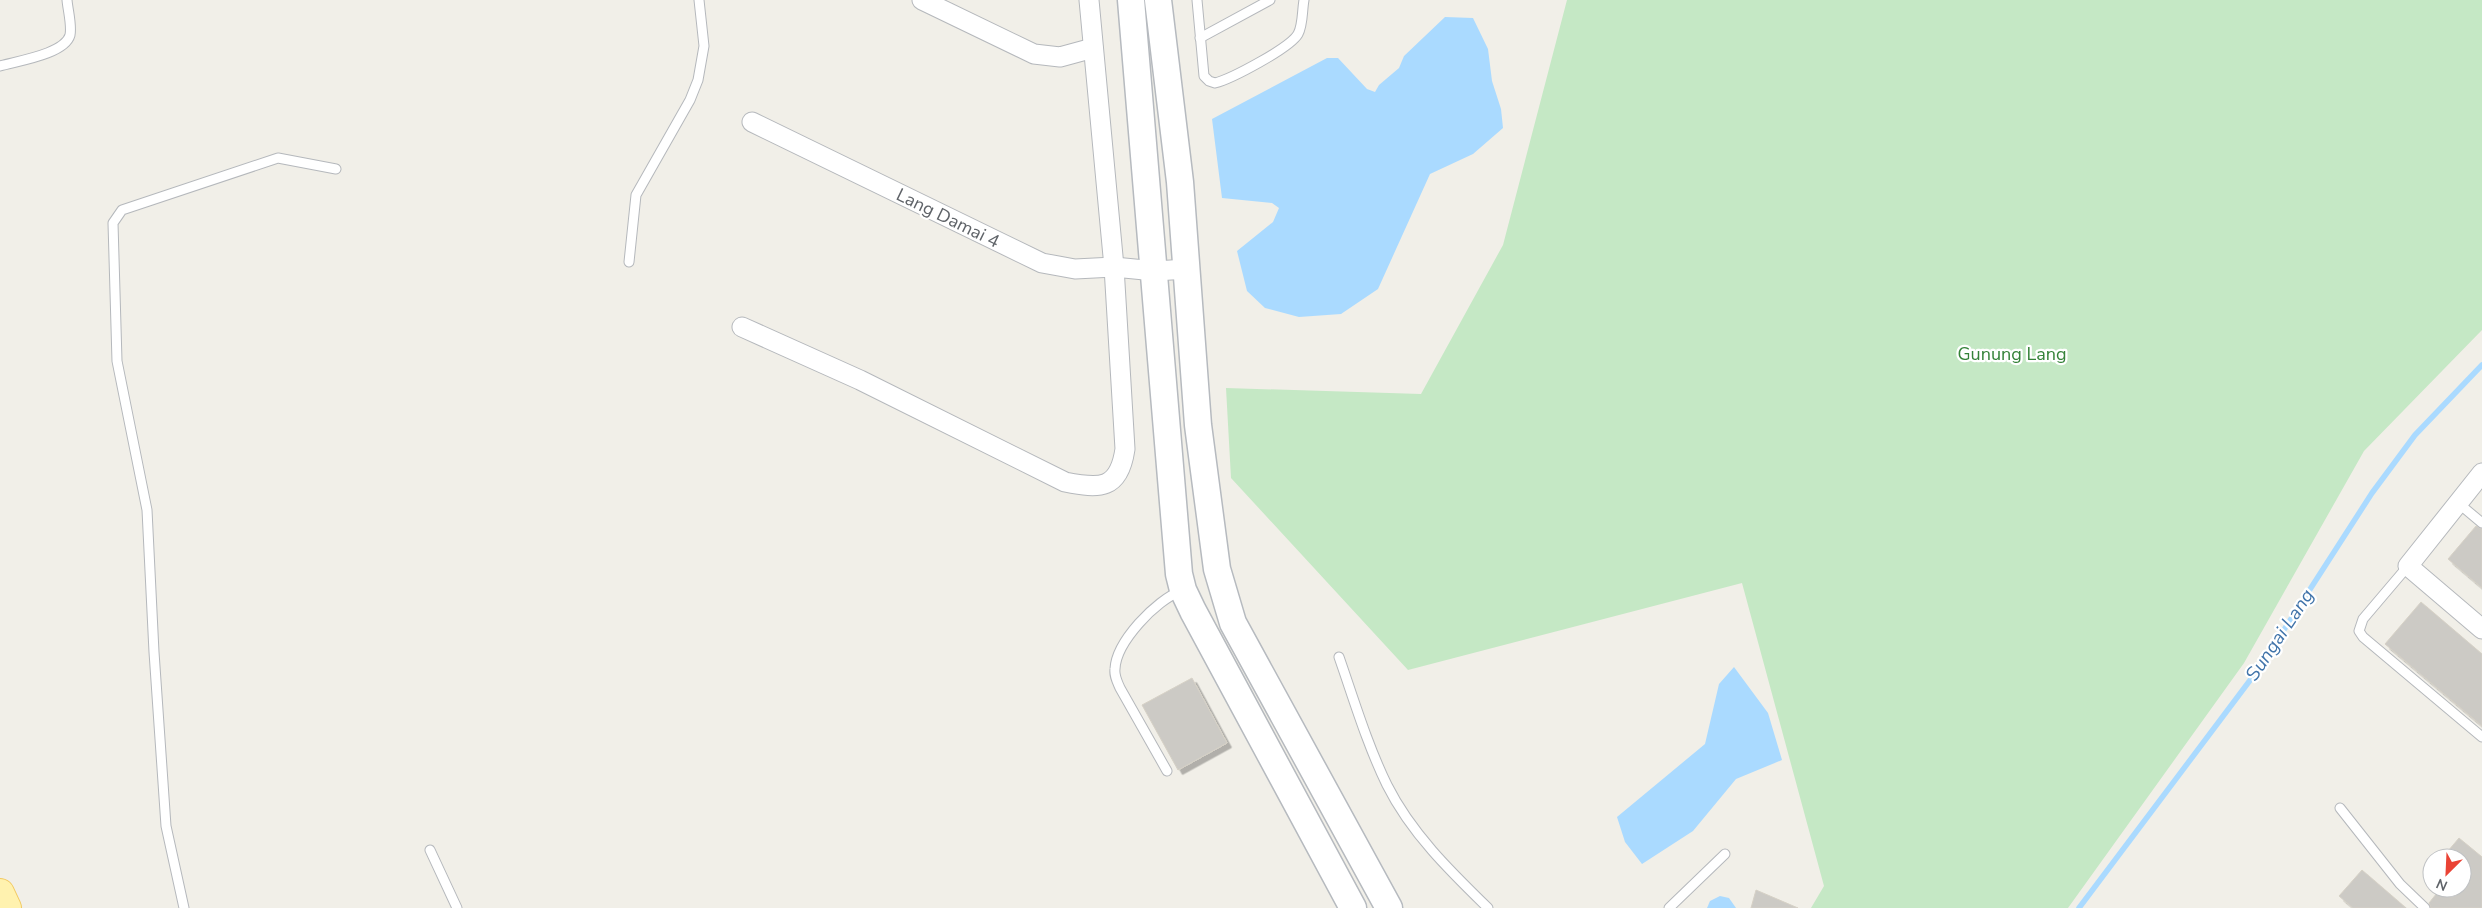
<svg xmlns="http://www.w3.org/2000/svg" width="2482" height="908" viewBox="0 0 2482 908" font-family="'Nunito Sans',sans-serif">
<style>
.green{fill:#c5e8c5}
.water{fill:#aadaff}
.lines{fill:none;stroke-linecap:round;stroke-linejoin:round}
.stream{stroke:#aadaff;stroke-width:5.5}
.building{fill:#cccac5;stroke:#d6d1c6;filter:url(#shadow)}
.lane-casing{stroke:#b5b8bc;stroke-width:11}
.street-casing{stroke:#b5b8bc;stroke-width:21}
.secondary-casing{stroke:#b6babf;stroke-width:29}
.primary-casing{stroke:#f2c960;stroke-width:30}
.lane{stroke:#fff;stroke-width:9}
.street{stroke:#fff;stroke-width:19}
.secondary{stroke:#fff;stroke-width:26}
.primary{stroke:#fff2af;stroke-width:28}
.labels{text-anchor:middle;dominant-baseline:central;stroke-width:4.5;stroke-linejoin:round;paint-order:stroke}
.street-label{font-size:18px;fill:#5f6368;stroke:#fff}
.park-label{font-size:18px;fill:#348238;stroke:#fff}
.water-label{font-size:19px;font-style:italic;fill:#4174aa;stroke:#fff}
</style>
<defs>
<filter id="shadow"><feDropShadow dx="4.5" dy="4.5" stdDeviation="0" flood-color="#0004"/></filter>
</defs>
<rect width="100%" height="100%" fill="#f1efe8"/>
<polygon class="green" points="1567,0 2482,0 2482,330 2364,451 2244,663 2068,908 1811,908 1824,886 1742,583 1408,670 1231,478 1226,388 1421,394 1503,245"/>
<g class="water">
<polygon points="1445,17 1473,18 1488,49 1492,81 1501,109 1503,128 1473,154 1430,174 1378,289 1341,314 1299,317 1265,308 1247,291 1237,251 1273,222 1279,208 1272,203 1222,198 1212,119 1327,58 1338,58 1367,89 1375,92 1379,85 1399,68 1404,56"/>
<polygon points="1734,667 1768,713 1782,760 1736,779 1693,831 1642,864 1625,842 1617,817 1705,744 1719,684"/>
<polygon points="1720,896 1729,898 1736,908 1707,908 1710,901"/>
</g>
<g class="lines">
<polyline class="stream" points="2079,908 2260,667 2372,493 2415,435 2482,365"/>
</g>
<g class="building">
<polygon points="2476,526 2482,529 2482,588 2448,559"/>
<polygon points="2421,602 2482,654 2482,726 2385,644"/>
<polygon points="1192,678 1227,743 1178,770 1142,705"/>
<polygon points="2459,838 2482,857 2482,908 2431,908 2429,903 2441,888 2462,888 2462,858 2442,858"/>
<polygon points="2362,870 2406,908 2353,908 2339,896"/>
<polygon points="1756,890 1798,908 1751,908"/>
</g>
<g class="lines">
<defs>
<g id="lane">
<path d="M1197 0 1204 76 1209 81 1215 83C1231 79 1290 48 1298 34 1303 25 1302 11 1304 0"/>
<polyline points="1200,38 1270,0"/>
<path d="M0 66C17 61 65 54 70 35 72 25 68 11 67 0"/>
<polyline points="629,262 636,195 690,100 698,80 704,46 699,0"/>
<polyline points="2457,502 2482,523"/>
<polyline points="2408,566 2363,619 2359,631 2363,637 2482,737"/>
<path d="M1339 657C1354 700 1367 744 1387 785 1411 833 1450 871 1488 908"/>
<path d="M1167 771 1120 688C1117 681 1114 676 1115 669 1116 642 1156 600 1181 591"/>
<polyline points="2340,808 2400,884 2425,908"/>
<polyline points="430,850 457,908"/>
<polyline points="184,908 166,826 154,652 147,510 117,361 113,223 122,210 278,158 336,169"/>
<polyline points="1669,908 1725,854"/>
</g>
<g id="street">
<polyline points="922,0 1034,54 1060,57 1093,48"/>
<polyline points="752,122 1042,263 1075,269 1114,267 1155,271 1187,269"/>
<path d="M742 327 860 380 1065 482C1100 489 1119 490 1125 449L1114 267 1089 0"/>
<polyline points="2482,473 2408,566 2482,629"/>
</g>
<g id="secondary">
<polyline points="1131,0 1179,574 1183,590 1193,611 1353,908"/>
<polyline points="1158,0 1180,182 1198,425 1217,569 1233,623 1389,908"/>
</g>
<polyline id="primary" points="0,893 7,908"/>
</defs>
<use href="#lane" class="lane-casing"/>
<use href="#street" class="street-casing"/>
<use href="#secondary" class="secondary-casing"/>
<use href="#primary" class="primary-casing"/>
<use href="#lane" class="lane"/>
<use href="#street" class="street"/>
<use href="#secondary" class="secondary"/>
<use href="#primary" class="primary"/>
</g>
<g class="labels">
<g class="street-label">
<text transform="translate(948 218) rotate(26)">Lang Damai 4</text>
</g>
<g class="park-label">
<text x="2012" y="354">Gunung Lang</text>
</g>
<g class="water-label">
<text transform="translate(2280 635) rotate(-56)">Sungai Lang</text>
</g>
</g>
<g transform="translate(2447 873) rotate(204)"><circle r="24" fill="#ffffff" stroke="#bfc1c3"/>
<path d="M0-4L9 19L0 12L-9 19Z" fill="#ea4335"/>
<text y="-8" font-size="14" font-weight="bold" text-anchor="middle" fill="#5f6368">N</text>
</g>
</svg>
